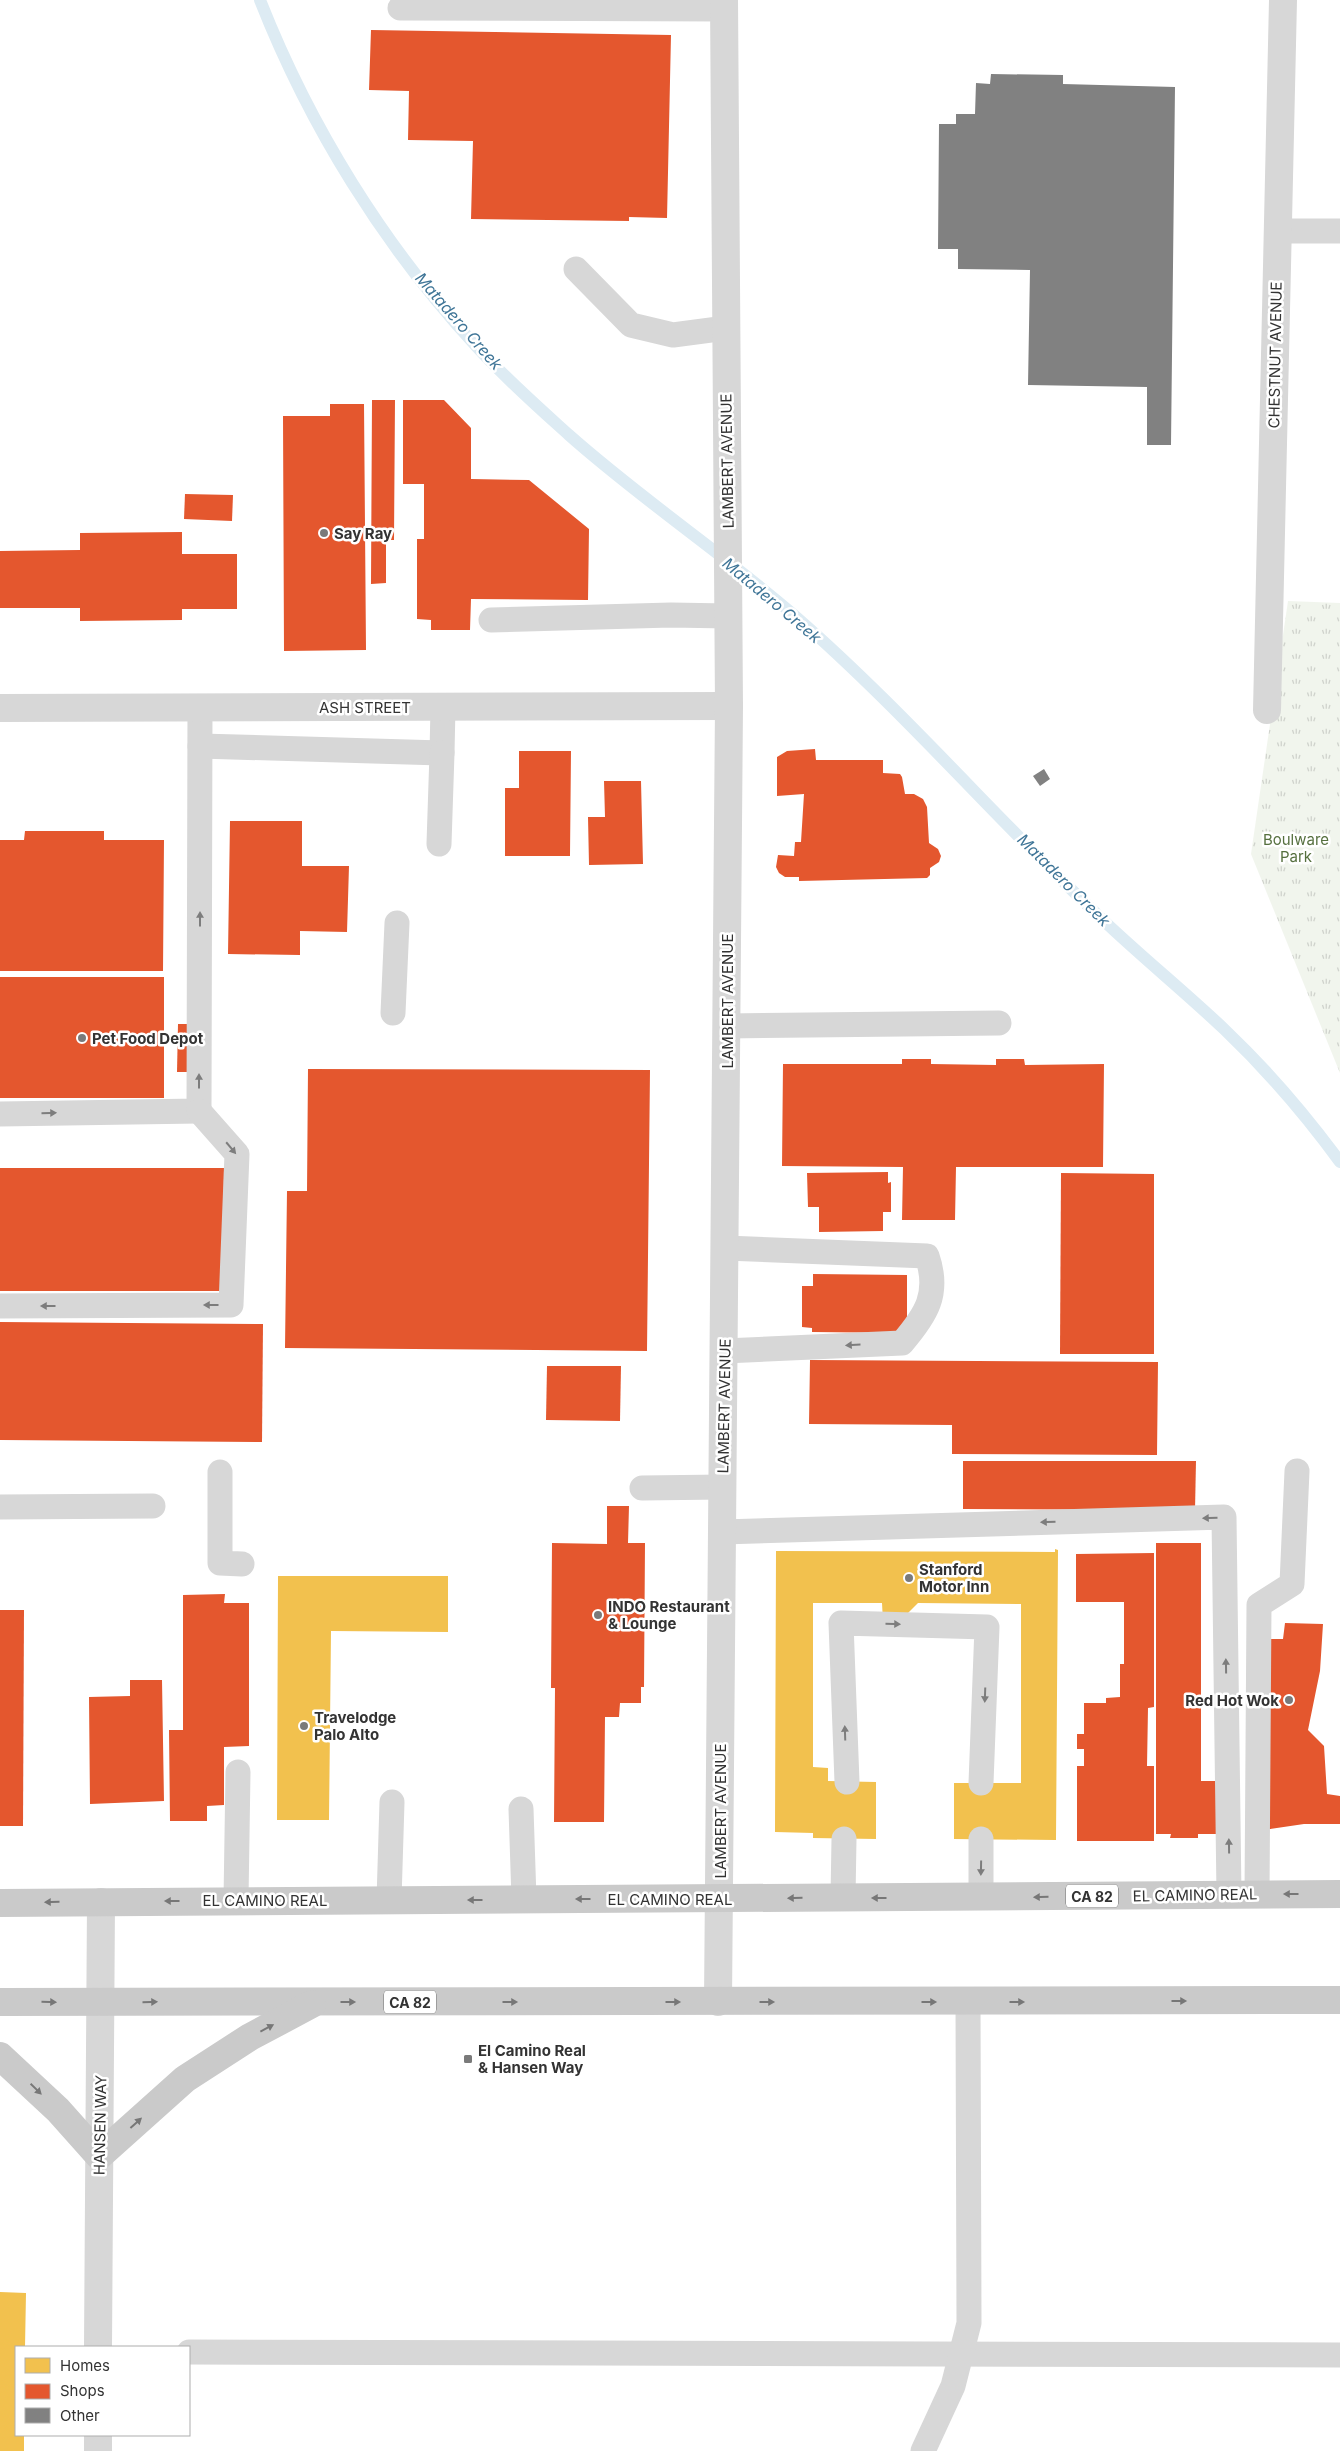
<svg xmlns="http://www.w3.org/2000/svg" width="1340" height="2451" viewBox="0 0 1340 2451" font-family="Inter,sans-serif">
<style>
.grass{fill:url(#grass-tufts)}
.homes{fill:#f2c14e}
.shops{fill:#e4572e}
.lines{fill:none;stroke-linecap:round;stroke-linejoin:round}
.stream{stroke:#ddebf3;stroke-width:12}
.building{fill:#818181}
.service{stroke:#d7d7d7;stroke-width:25}
.minor{stroke:#d7d7d7;stroke-width:28}
.tertiary{stroke:#d7d7d7;stroke-width:28}
.primary{stroke:#cacaca;stroke-width:28}
.oneway{fill:#7d7d7d}
.oneway2{fill:#777}
.poi-dot{fill:#7a7a7a;stroke:#fff;stroke-width:2}
.labels{text-anchor:middle;dominant-baseline:central;stroke-width:5;stroke-linejoin:round;paint-order:stroke}
.shield{fill:#fff;stroke:#707070;stroke-width:1}
.shield-label{font-size:14px;font-weight:bold;fill:#333}
.street-label{font-size:15px;fill:#333;stroke:#fff}
.poi-label{font-size:15px;font-weight:bold;fill:#333;stroke:#fff;text-anchor:start}
.park-label{font-size:15px;fill:#56703f;stroke:#fff}
.water-label{font-size:16px;font-style:italic;fill:#3f7597;stroke:#fff}
</style>
<defs>
<pattern id="grass-tufts" width="24" height="20" patternUnits="userSpaceOnUse" patternTransform="scale(1.25)"><rect width="24" height="20" fill="#f1f5ed"/><path d="M3 7l-1-3M5 7V3M7 7l1-3M15 17l-1-3M17 17v-4M19 17l1-3" fill="none" stroke="#cfd2cc"/></pattern>
</defs>
<rect width="100%" height="100%" fill="#fff"/>
<polygon class="grass" points="1288,601 1340,603 1340,1073 1251,854"/>
<g class="homes">
<polygon points="1055,1549 1058,1550 1056,1840 954,1839 954,1783 1021,1783 1021,1604 918,1603 899,1622 883,1622 882,1603 813,1603 813,1767 828,1768 828,1781 876,1782 876,1839 813,1838 813,1833 775,1832 776,1551 1055,1552"/>
<polygon points="278,1576 448,1576 448,1632 331,1631 329,1820 277,1820"/>
<polygon points="0,2292 26,2293 25,2347 16,2347 16,2435 24,2435 24,2451 0,2451"/>
</g>
<g class="shops">
<polygon points="371,30 671,35 667,218 629,217 629,221 471,219 473,141 408,140 409,91 369,90"/>
<polygon points="372,400 395,400 394,540 386,540 386,583 371,584"/>
<polygon points="403,400 444,400 471,428 471,479 529,480 589,529 588,600 471,599 470,630 431,630 431,620 417,619 417,539 424,539 424,484 403,484"/>
<polygon points="330,404 364,404 366,650 284,651 283,416 330,416"/>
<polygon points="185,494 233,495 232,521 184,519"/>
<polygon points="182,532 182,554 237,554 237,609 182,609 182,620 80,621 80,608 0,608 0,551 80,550 80,533"/>
<polygon points="815,749 816,760 883,760 883,773 900,774 902,777 905,794 914,794 923,799 927,807 929,843 938,849 941,856 939,862 930,868 930,875 927,878 799,881 799,877 785,877 779,873 776,867 778,855 794,856 795,842 801,842 804,794 777,796 777,757 787,751"/>
<polygon points="519,751 571,751 570,856 505,856 505,788 519,788"/>
<polygon points="604,781 641,781 643,864 589,865 588,817 605,817"/>
<polygon points="230,821 302,821 302,866 349,866 347,932 300,931 300,955 228,954"/>
<polygon points="25,831 104,831 104,840 164,840 163,971 0,971 0,840 24,840"/>
<rect x="0" y="977" width="164" height="121"/>
<polygon points="178,1024 195,1024 194,1072 177,1072"/>
<polygon points="902,1059 931,1059 931,1064 996,1065 996,1059 1024,1059 1025,1065 1104,1064 1103,1167 956,1167 955,1220 902,1220 903,1167 782,1166 783,1064 902,1064"/>
<polygon points="308,1069 650,1070 647,1351 285,1348 287,1191 307,1191"/>
<polygon points="0,1168 224,1168 223,1291 0,1291"/>
<polygon points="888,1172 888,1183 891,1182 891,1212 883,1212 883,1231 819,1232 819,1207 808,1207 807,1173"/>
<polygon points="1061,1173 1154,1174 1154,1354 1060,1354"/>
<polygon points="813,1274 907,1275 907,1333 812,1332 812,1328 802,1327 802,1286 813,1286"/>
<polygon points="0,1322 263,1324 262,1442 0,1440"/>
<polygon points="810,1360 1158,1362 1157,1455 952,1454 952,1425 809,1424"/>
<polygon points="547,1366 621,1366 620,1421 546,1420"/>
<polygon points="963,1461 1196,1461 1195,1510 963,1509"/>
<polygon points="607,1506 629,1506 628,1543 645,1543 644,1687 641,1687 641,1703 620,1703 619,1717 605,1717 604,1822 554,1822 555,1688 551,1688 552,1543 607,1544"/>
<polygon points="1156,1543 1201,1543 1201,1781 1218,1781 1218,1834 1198,1834 1198,1838 1170,1838 1171,1834 1156,1834"/>
<polygon points="1154,1553 1154,1707 1148,1708 1147,1766 1154,1766 1154,1841 1077,1841 1077,1766 1084,1766 1084,1749 1077,1749 1077,1734 1084,1734 1084,1703 1106,1703 1106,1698 1120,1697 1120,1664 1124,1664 1124,1602 1076,1602 1076,1554"/>
<polygon points="225,1594 224,1603 249,1603 249,1746 224,1747 224,1805 207,1806 207,1821 170,1821 169,1730 183,1730 183,1595"/>
<polygon points="0,1610 24,1610 23,1826 0,1826"/>
<polygon points="1285,1623 1323,1624 1320,1671 1308,1730 1324,1746 1327,1794 1340,1796 1340,1824 1304,1824 1264,1830 1265,1639 1283,1639"/>
<polygon points="130,1680 162,1680 164,1801 90,1804 89,1697 130,1696"/>
</g>
<g class="lines">
<path class="stream" d="M260 0C310 127 384 246 476 346 505 378 538 407 569 435 641 499 722 553 795 616 904 711 999 822 1104 921 1143 958 1185 992 1224 1029 1267 1070 1305 1114 1340 1162"/>
</g>
<g class="building">
<polygon points="991,74 1063,75 1063,84 1175,87 1171,445 1147,445 1147,387 1028,385 1030,270 958,269 958,249 938,249 939,124 956,124 956,114 975,114 976,83 990,84"/>
<polygon points="1044,769 1050,779 1040,786 1033,776"/>
</g>
<g class="lines">
<g class="service">
<polyline points="400,8 723,9"/>
<polyline points="1278,231 1340,231"/>
<polyline points="576,269 631,325 673,335 726,328"/>
<polyline points="491,620 671,615 728,616"/>
<polyline points="200,746 442,753 443,707"/>
<polyline points="439,844 442,753"/>
<polyline points="393,1013 397,923"/>
<polyline points="727,1026 999,1023"/>
<polyline points="0,1114 199,1111 200,707"/>
<polyline points="0,1306 231,1305 237,1154 199,1111"/>
<path d="M724 1351 902 1343C926 1315 940 1294 927 1256L725 1248"/>
<polyline points="220,1472 220,1563 242,1564"/>
<polyline points="642,1488 723,1487"/>
<polyline points="0,1507 153,1506"/>
<polyline points="722,1532 1224,1517 1229,1895"/>
<polyline points="847,1782 841,1623 987,1627 981,1783"/>
<polyline points="521,1809 524,1899"/>
<polyline points="1257,1895 1259,1605 1292,1584 1297,1471"/>
<polyline points="981,1897 981,1839"/>
<polyline points="843,1898 844,1839"/>
<polyline points="236,1900 238,1772"/>
<polyline points="389,1900 392,1802"/>
<polyline points="189,2352 1340,2355"/>
<polyline points="923,2451 953,2386 969,2323 968,2002"/>
</g>
<g class="minor">
<polyline points="0,708 729,706"/>
<polyline points="1267,710 1283,0"/>
<polyline points="718,2002 729,706 724,0"/>
</g>
<g class="tertiary">
<polyline points="98,2347 101,1902"/>
<polyline points="98,2435 98,2451"/>
</g>
<g class="primary">
<polyline points="0,1903 1340,1894"/>
<polyline points="0,2002 1340,2000"/>
<polyline points="0,2056 58,2110 99,2156 185,2079 250,2037 312,2004"/>
</g>
</g>
<defs><path id="oneway-solid" d="M-6-.8H1V-3.2L6.5 0L1 3.2V.8H-6Z" transform="scale(1.25)"/></defs>
<g class="oneway">
<use href="#oneway-solid" transform="translate(200 919) rotate(-90)"/>
<use href="#oneway-solid" transform="translate(199 1081) rotate(-90)"/>
<use href="#oneway-solid" transform="translate(49 1113) rotate(-1)"/>
<use href="#oneway-solid" transform="translate(231 1148) rotate(50)"/>
<use href="#oneway-solid" transform="translate(211 1305) rotate(180)"/>
<use href="#oneway-solid" transform="translate(48 1306) rotate(180)"/>
<use href="#oneway-solid" transform="translate(853 1345) rotate(177)"/>
<use href="#oneway-solid" transform="translate(1210 1518) rotate(178)"/>
<use href="#oneway-solid" transform="translate(1048 1522) rotate(178)"/>
<use href="#oneway-solid" transform="translate(893 1624) rotate(1)"/>
<use href="#oneway-solid" transform="translate(1226 1666) rotate(-91)"/>
<use href="#oneway-solid" transform="translate(985 1695) rotate(92)"/>
<use href="#oneway-solid" transform="translate(845 1733) rotate(-92)"/>
<use href="#oneway-solid" transform="translate(1229 1846) rotate(-91)"/>
<use href="#oneway-solid" transform="translate(981 1868) rotate(91)"/>
</g>
<g class="oneway2">
<use href="#oneway-solid" transform="translate(1291 1894) rotate(180)"/>
<use href="#oneway-solid" transform="translate(1041 1897) rotate(179)"/>
<use href="#oneway-solid" transform="translate(795 1898) rotate(179)"/>
<use href="#oneway-solid" transform="translate(879 1898) rotate(180)"/>
<use href="#oneway-solid" transform="translate(583 1899) rotate(180)"/>
<use href="#oneway-solid" transform="translate(475 1900) rotate(180)"/>
<use href="#oneway-solid" transform="translate(172 1901) rotate(180)"/>
<use href="#oneway-solid" transform="translate(52 1902) rotate(179)"/>
<use href="#oneway-solid" transform="translate(1179 2001)"/>
<use href="#oneway-solid" transform="translate(49 2002) rotate(1)"/>
<use href="#oneway-solid" transform="translate(150 2002) rotate(-1)"/>
<use href="#oneway-solid" transform="translate(348 2002)"/>
<use href="#oneway-solid" transform="translate(510 2002)"/>
<use href="#oneway-solid" transform="translate(673 2002)"/>
<use href="#oneway-solid" transform="translate(767 2002)"/>
<use href="#oneway-solid" transform="translate(929 2002)"/>
<use href="#oneway-solid" transform="translate(1017 2002)"/>
<use href="#oneway-solid" transform="translate(267 2028) rotate(-28)"/>
<use href="#oneway-solid" transform="translate(36 2089) rotate(44)"/>
<use href="#oneway-solid" transform="translate(136 2123) rotate(-42)"/>
</g>
<g class="poi-dot">
<circle cx="324" cy="533" r="5"/>
<circle cx="82" cy="1038" r="5"/>
<circle cx="909" cy="1578" r="5"/>
<circle cx="598" cy="1615" r="5"/>
<circle cx="1289" cy="1700" r="5"/>
<circle cx="304" cy="1726" r="5"/>
<rect x="463" y="2054" width="10" height="10" rx="2.5"/>
</g>
<g class="labels">
<g class="shield">
<rect x="1066" y="1884.5" width="52" height="23" rx="4"/>
<rect x="384" y="1990.5" width="52" height="23" rx="4"/>
</g>
<g class="shield-label">
<text x="1092" y="1896">CA 82</text>
<text x="410" y="2002">CA 82</text>
</g>
<g class="street-label">
<text transform="translate(1275 355) rotate(-89)">CHESTNUT AVENUE</text>
<text transform="translate(727 461) rotate(-91)">LAMBERT AVENUE</text>
<text x="365" y="707">ASH STREET</text>
<text transform="translate(727 1001) rotate(-90)">LAMBERT AVENUE</text>
<text transform="translate(724 1406) rotate(-89)">LAMBERT AVENUE</text>
<text transform="translate(720 1811) rotate(-90)">LAMBERT AVENUE</text>
<text transform="translate(1195 1895) rotate(-1)">EL CAMINO REAL</text>
<text x="670" y="1899">EL CAMINO REAL</text>
<text x="265" y="1900">EL CAMINO REAL</text>
<text transform="translate(100 2125) rotate(-89)">HANSEN WAY</text>
</g>
<g class="poi-label">
<text x="334" y="533">Say Ray</text>
<text x="92" y="1038">Pet Food Depot</text>
<text x="919" y="1569">Stanford<tspan x="919" dy="17">Motor Inn</tspan></text>
<text x="608" y="1606">INDO Restaurant<tspan x="608" dy="17">&amp; Lounge</tspan></text>
<text x="1279" y="1700" text-anchor="end">Red Hot Wok</text>
<text x="314" y="1717">Travelodge<tspan x="314" dy="17">Palo Alto</tspan></text>
<text x="478" y="2050">El Camino Real<tspan x="478" dy="17">&amp; Hansen Way</tspan></text>
</g>
<g class="park-label">
<text x="1296" y="839">Boulware<tspan x="1296" dy="17">Park</tspan></text>
</g>
<g class="water-label">
<text transform="translate(459 321) rotate(49)">Matadero Creek</text>
<text transform="translate(772 600) rotate(40)">Matadero Creek</text>
<text transform="translate(1064 880) rotate(45)">Matadero Creek</text>
</g>
</g>
<rect x="15" y="2346" width="175" height="90" fill="#ffffff" stroke="#adadad"/>
<rect x="25" y="2358" width="25" height="15" fill="#f2c14e" stroke="#adadad"/>
<text x="60" y="2371" font-size="15" fill="#333333">Homes</text>
<rect x="25" y="2384" width="25" height="15" fill="#e4572e" stroke="#adadad"/>
<text x="60" y="2396" font-size="15" fill="#333333">Shops</text>
<rect x="25" y="2408" width="25" height="15" fill="#818181" stroke="#adadad"/>
<text x="60" y="2421" font-size="15" fill="#333333">Other</text>
</svg>
